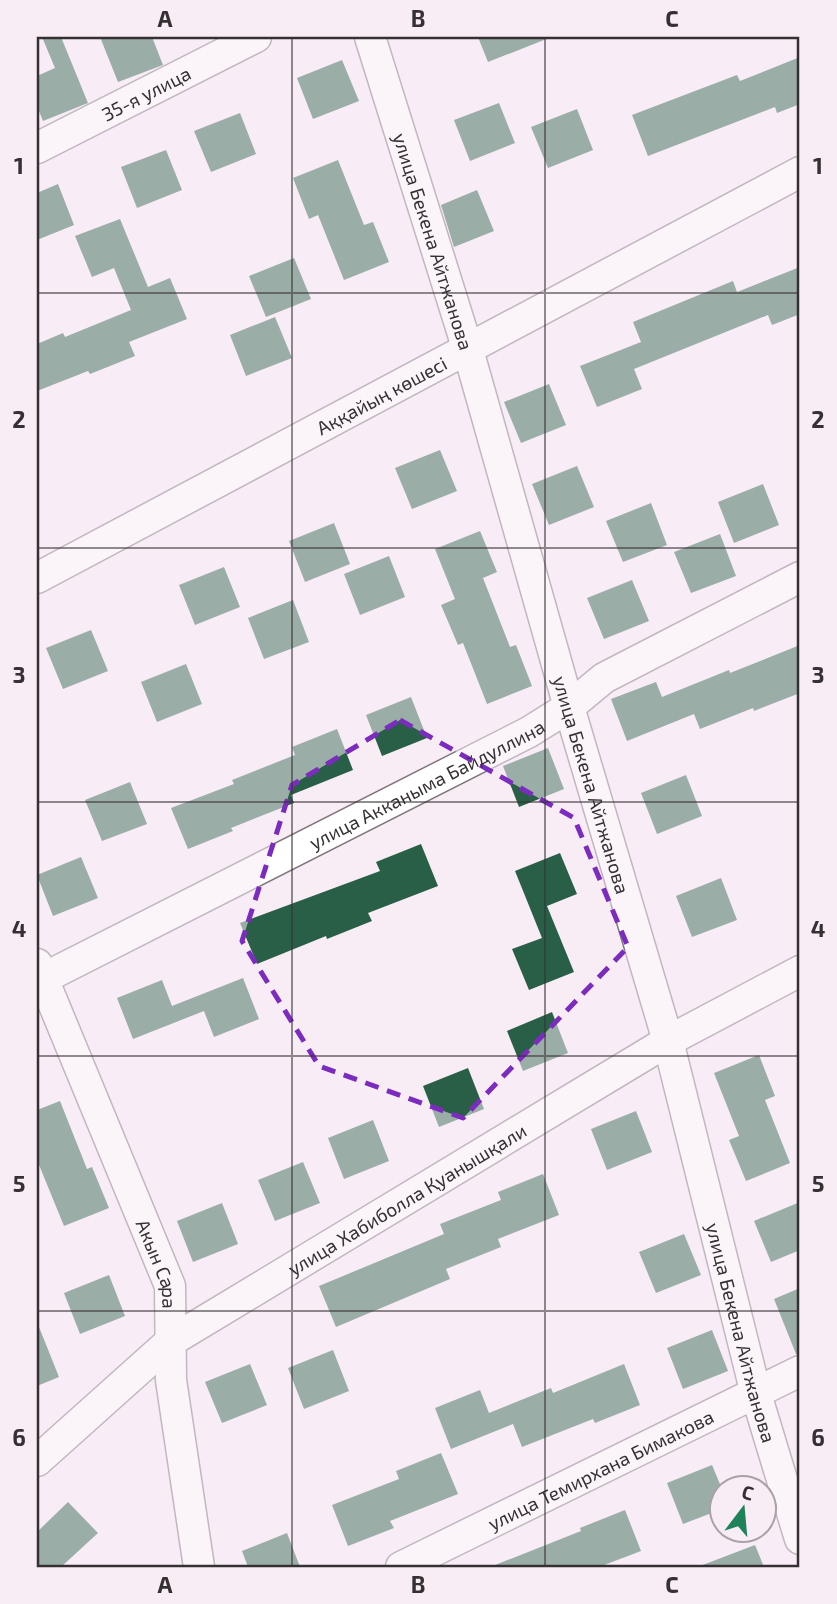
<svg xmlns="http://www.w3.org/2000/svg" width="837" height="1604" viewBox="0 0 837 1604" font-family="'Exo 2',sans-serif">
<style>
.building{fill:#2a5f47}
.lines{fill:none;stroke-linecap:round;stroke-linejoin:round}
.minor-casing{stroke:#80767e;stroke-width:33}
.minor{stroke:#fff;stroke-width:30}
.marked{fill:none;stroke:#7b2cbf;stroke-width:5;stroke-dasharray:14 9;stroke-linejoin:round}
.grid{fill:none;stroke:#353033;stroke-width:2;stroke-opacity:0.55}
.labels{text-anchor:middle;dominant-baseline:central;stroke-width:7;stroke-linejoin:round;paint-order:stroke}
.street-label{font-size:19px;fill:#353033;stroke:#f8edf5}
.neatline{fill:none;stroke:#353033;stroke-width:2.5}
.grid-label{font-size:23px;text-anchor:middle;font-weight:bold;fill:#353033}
</style>
<rect width="100%" height="100%" fill="#f8edf5"/>
<g class="building">
<polygon points="42,37 61,37 88,103 43,121 37,106 37,76 55,68"/>
<polygon points="100,37 152,37 163,65 118,82"/>
<polygon points="478,37 549,37 549,38 488,62"/>
<polygon points="800,57 800,104 777,113 775,107 648,156 632,115 737,75 740,81"/>
<polygon points="342,60 359,101 313,119 297,78"/>
<polygon points="499,103 515,143 470,161 454,120"/>
<polygon points="577,109 593,150 548,168 531,127"/>
<polygon points="240,113 256,154 211,172 194,131"/>
<polygon points="166,150 182,190 137,208 121,167"/>
<polygon points="338,160 364,225 373,222 389,262 344,280 318,215 309,219 293,178"/>
<polygon points="58,184 74,225 37,240 37,193"/>
<polygon points="477,190 494,231 454,247 441,205"/>
<polygon points="120,219 148,287 170,278 187,319 129,342 135,356 90,374 88,371 37,391 37,344 63,333 65,337 131,310 114,268 92,277 75,236"/>
<polygon points="294,258 311,299 266,317 249,276"/>
<polygon points="800,267 800,314 772,325 768,315 634,369 642,389 597,407 580,366 641,342 633,322 733,281 737,292"/>
<polygon points="275,317 292,358 246,376 230,335"/>
<polygon points="549,384 566,425 521,443 504,402"/>
<polygon points="440,450 457,491 412,509 395,468"/>
<polygon points="577,466 594,507 549,525 532,484"/>
<polygon points="763,484 779,525 734,543 718,502"/>
<polygon points="651,503 667,545 623,562 606,521"/>
<polygon points="334,523 350,564 305,582 289,541"/>
<polygon points="480,531 497,572 483,578 510,647 516,645 532,686 487,704 463,643 458,645 441,605 455,599 435,549"/>
<polygon points="720,534 736,576 691,593 674,552"/>
<polygon points="389,556 405,597 360,615 344,574"/>
<polygon points="224,567 240,607 195,625 179,585"/>
<polygon points="632,580 649,621 604,639 587,598"/>
<polygon points="293,600 309,642 264,659 248,618"/>
<polygon points="91,630 108,671 63,689 46,648"/>
<polygon points="800,645 800,693 754,711 753,708 700,729 694,714 627,741 611,699 656,682 662,697 729,670 730,673"/>
<polygon points="186,664 202,704 157,722 141,682"/>
<polygon points="411,697 427,738 382,756 366,715"/>
<polygon points="337,729 353,770 291,795 294,803 231,828 233,831 188,849 171,808 234,784 232,780 295,755 292,747"/>
<polygon points="548,748 564,789 519,807 503,766"/>
<polygon points="686,775 702,816 657,834 641,793"/>
<polygon points="130,782 147,824 102,841 85,800"/>
<polygon points="421,844 438,886 368,913 372,921 327,939 326,936 257,964 240,923 380,871 376,862"/>
<polygon points="560,853 577,894 547,906 574,972 529,990 512,949 542,938 515,871"/>
<polygon points="81,857 98,898 53,916 37,875"/>
<polygon points="721,878 737,920 692,937 676,896"/>
<polygon points="243,978 259,1019 214,1037 204,1011 133,1039 117,998 162,980 172,1006"/>
<polygon points="552,1012 568,1053 523,1071 507,1031"/>
<polygon points="759,1055 775,1096 765,1100 790,1163 746,1181 729,1140 739,1136 714,1073"/>
<polygon points="468,1068 484,1109 439,1127 423,1086"/>
<polygon points="60,1101 87,1169 92,1167 109,1208 64,1226 37,1160 37,1110"/>
<polygon points="636,1111 652,1152 607,1170 591,1129"/>
<polygon points="373,1120 389,1161 344,1179 328,1138"/>
<polygon points="303,1162 320,1203 275,1221 258,1180"/>
<polygon points="543,1174 559,1215 498,1239 501,1247 446,1269 450,1279 336,1327 319,1286 444,1234 440,1224 501,1200 498,1192"/>
<polygon points="800,1202 800,1250 771,1262 754,1221"/>
<polygon points="222,1203 238,1244 193,1262 177,1221"/>
<polygon points="684,1234 701,1275 656,1293 639,1252"/>
<polygon points="109,1275 125,1316 80,1334 64,1293"/>
<polygon points="800,1288 800,1354 796,1354 774,1299"/>
<polygon points="37,1322 59,1377 37,1386"/>
<polygon points="712,1330 728,1371 683,1389 667,1348"/>
<polygon points="333,1350 349,1391 304,1409 288,1368"/>
<polygon points="250,1364 267,1405 222,1423 205,1382"/>
<polygon points="624,1364 640,1405 595,1423 593,1419 522,1447 513,1424 451,1449 435,1408 480,1390 489,1413 551,1388 553,1393"/>
<polygon points="441,1453 458,1494 390,1521 394,1528 348,1546 332,1505 399,1479 396,1471"/>
<polygon points="712,1465 722,1489 722,1509 683,1524 667,1483"/>
<polygon points="68,1502 98,1533 61,1567 37,1567 37,1532"/>
<polygon points="625,1510 641,1551 599,1567 490,1567 581,1531 580,1528"/>
<polygon points="287,1533 300,1567 248,1567 242,1551"/>
<polygon points="755,1545 764,1567 700,1567 700,1566"/>
</g>
<g class="lines">
<defs>
<g id="minor">
<path id="s1" d="M370 37 468 350 569 707 668 1041 756 1394 800 1539"/>
<path id="s2" d="M37 148 256 37"/>
<path id="s3" d="M37 578 800 172"/>
<path id="s4" d="M37 964 170 1286 171 1380 199 1567"/>
<path id="s5" d="M44 978 529 732 569 707 604 678 800 577"/>
<path id="s6" d="M37 1461 171 1341 668 1041 800 971"/>
<path id="s7" d="M401 1567 800 1371"/>
</g>
</defs>
<use href="#minor" class="minor-casing"/>
<use href="#minor" class="minor"/>
</g>
<path d="M0 0H837V1604H0ZM400 720 574 818 628 947 463 1118 319 1066 242 941 292 785Z" fill="#f8edf5" fill-opacity=".55" fill-rule="evenodd"/>
<path class="marked" d="M400 720 574 818 628 947 463 1118 319 1066 242 941 292 785Z"/>
<path class="grid" d="M292 37V1567M545 37V1567M37 293H800M37 548H800M37 802H800M37 1056H800M37 1311H800"/>
<g class="labels">
<g class="street-label">
<text stroke="none"><textPath href="#s2" startOffset="122">35-я улица</textPath></text>
<text stroke="none"><textPath href="#s1" startOffset="214">улица Бекена Айтжанова</textPath></text>
<text stroke="none"><textPath href="#s3" startOffset="390">Аққайың көшесі</textPath></text>
<text stroke="none"><textPath href="#s5" startOffset="429">улица Акканыма Байдуллина</textPath></text>
<text stroke="none"><textPath href="#s1" startOffset="780">улица Бекена Айтжанова</textPath></text>
<text stroke="none"><textPath href="#s6" startOffset="455">улица Хабиболла Қуанышқали</textPath></text>
<text stroke="none"><textPath href="#s4" startOffset="324">Акын Сара</textPath></text>
<text stroke="none"><textPath href="#s1" startOffset="1348">улица Бекена Айтжанова</textPath></text>
<text stroke="none"><textPath href="#s7" startOffset="222">улица Темирхана Бимакова</textPath></text>
</g>
</g>
<rect width="837" height="1604" fill="none" stroke="#f8edf5" stroke-width="77"/>
<g transform="translate(743 1509) rotate(16)"><circle r="33" fill="#f8edf5" stroke="#aaa1a7" stroke-width="2"/>
<path d="M0-5L12 26L0 18L-12 26Z" fill="#20825b"/>
<text y="-10" font-size="19" font-weight="bold" text-anchor="middle" fill="#353033">С</text>
</g>
<rect x="38" y="38" width="760" height="1528" class="neatline"/>
<g class="grid-label">
<text x="165" y="27">A</text>
<text x="418" y="27">B</text>
<text x="672" y="27">C</text>
<text x="19" y="174">1</text>
<text x="818" y="174">1</text>
<text x="19" y="428">2</text>
<text x="818" y="428">2</text>
<text x="19" y="683">3</text>
<text x="818" y="683">3</text>
<text x="19" y="937">4</text>
<text x="818" y="937">4</text>
<text x="19" y="1192">5</text>
<text x="818" y="1192">5</text>
<text x="19" y="1446">6</text>
<text x="818" y="1446">6</text>
<text x="165" y="1593">A</text>
<text x="418" y="1593">B</text>
<text x="672" y="1593">C</text>
</g>
</svg>
